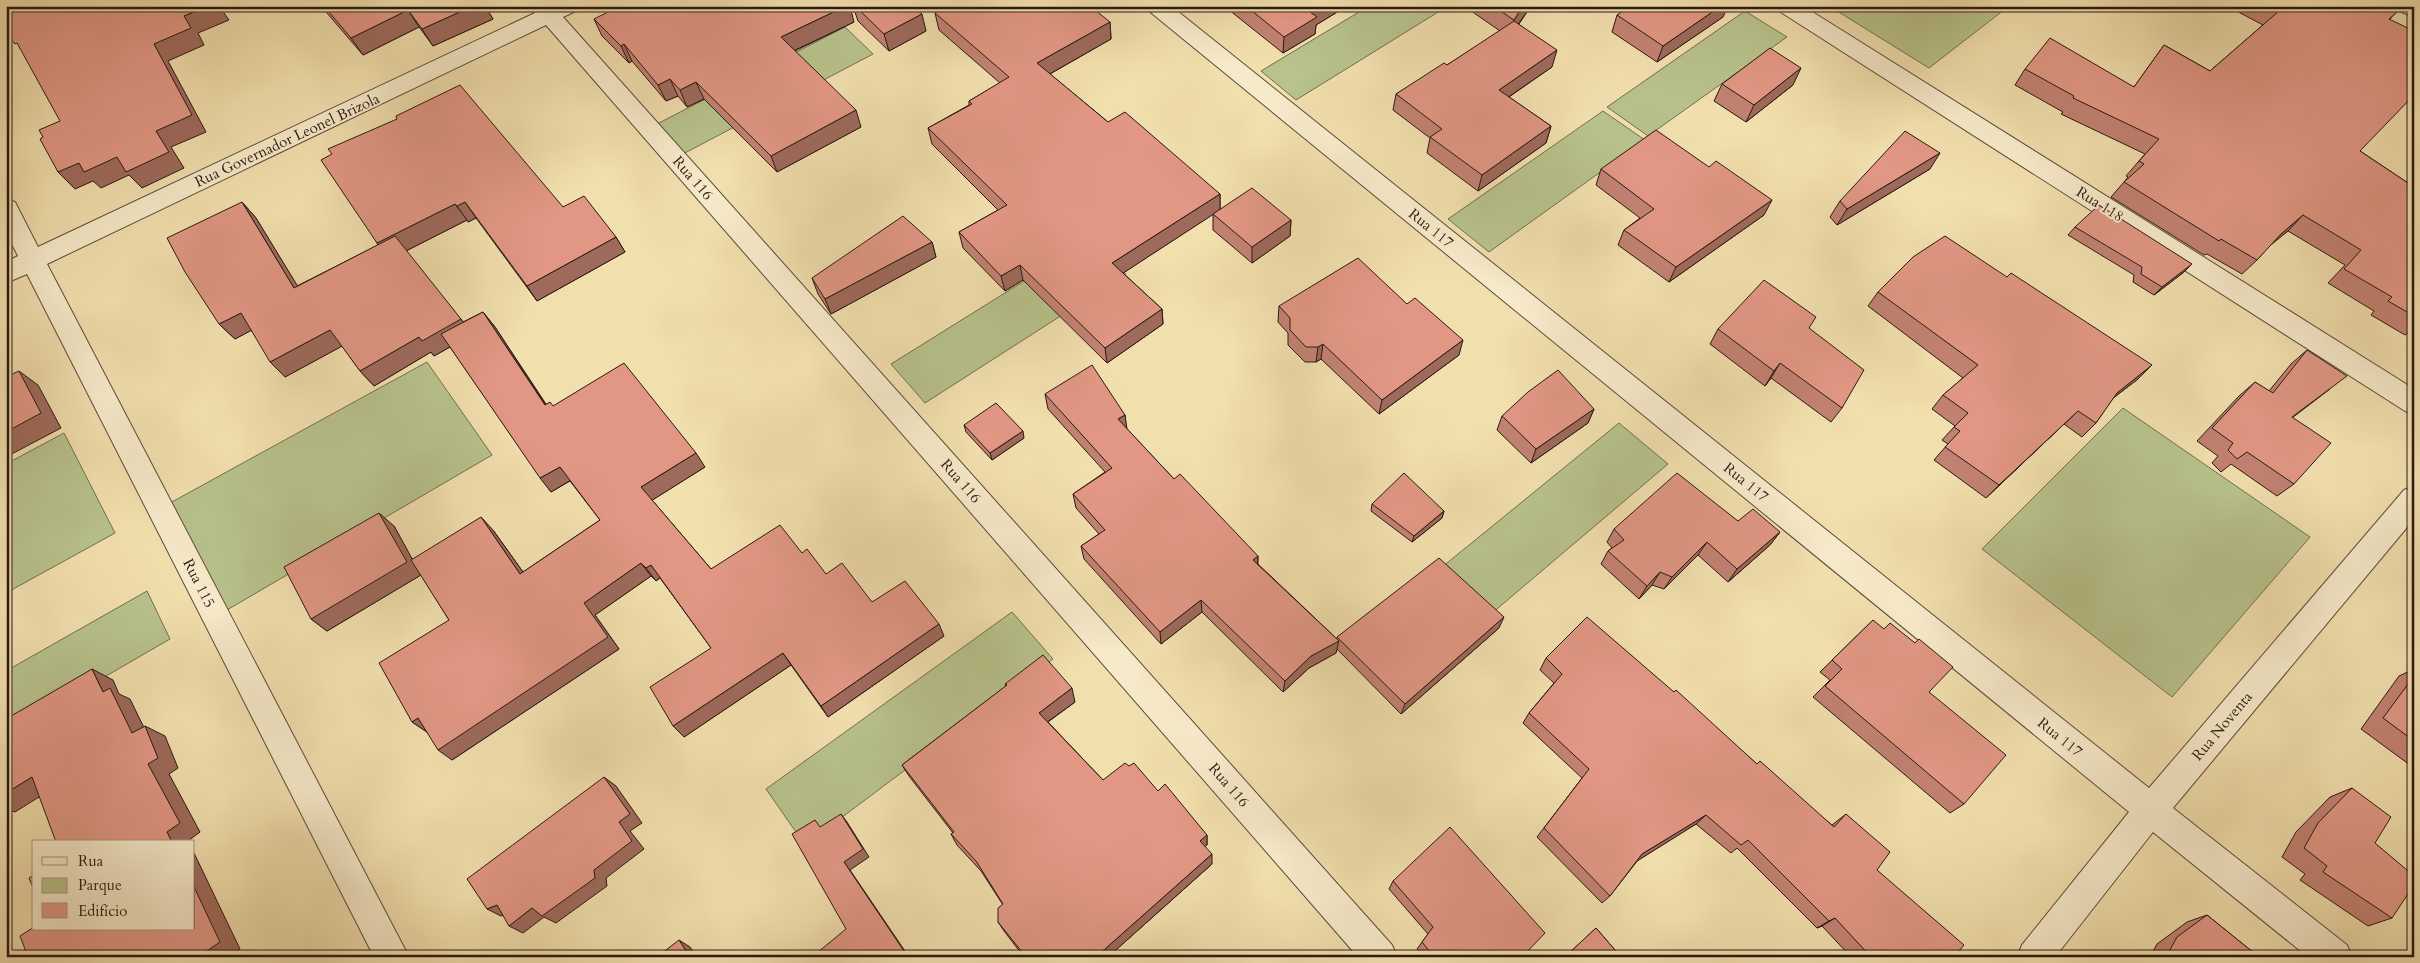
<svg xmlns="http://www.w3.org/2000/svg" width="2420" height="963" viewBox="0 0 2420 963" font-family="Cardo,serif">
<style>
.green{fill:#b8c28c;stroke:#716e4f}
.lines{fill:none;stroke-linecap:round;stroke-linejoin:round}
.minor-casing{stroke:#5c4a39;stroke-width:2}
.minor{fill:#f7eaca;fill-rule:evenodd}
.wall{fill:#c28272;stroke:#2a1912}
.shaded-wall{fill:#9e6a5c;stroke:#2a1912}
.building{fill:#e19784;stroke:#2a1912}
.labels{text-anchor:middle;dominant-baseline:central;stroke-width:4;stroke-linejoin:round;paint-order:stroke}
.street-label{font-size:15px;fill:#2a1912;stroke:#f7eaca}
</style>
<rect width="100%" height="100%" fill="#f2dfae"/>
<filter id="stains"><feTurbulence type="fractalNoise" baseFrequency=".004" numOctaves="4"/><feColorMatrix values="0 0 0 0 .2 0 0 0 0 .09 0 0 0 0 .02 0 0 0 .5 -.17"/></filter>
<radialGradient id="worn" r=".72"><stop offset=".6" stop-color="#630" stop-opacity="0"/><stop offset="1" stop-color="#630" stop-opacity=".3"/></radialGradient>
<g class="green">
<polygon points="1369,6 1448,6 1296,100 1261,71"/>
<polygon points="1829,6 2009,6 1929,68"/>
<polygon points="1745,11 1787,37 1648,136 1607,107"/>
<polygon points="845,27 873,54 681,155 655,125"/>
<polygon points="1603,111 1645,140 1489,252 1448,219"/>
<polygon points="1090,240 1126,274 925,403 891,364"/>
<polygon points="427,362 492,455 227,610 170,503"/>
<polygon points="2123,408 2310,537 2172,697 1982,549"/>
<polygon points="1619,423 1668,464 1485,619 1436,572"/>
<polygon points="64,433 115,533 6,593 6,464"/>
<polygon points="147,591 170,639 6,734 6,671"/>
<polygon points="1012,612 1053,659 805,845 766,789"/>
</g>
<g class="lines">
<defs>
<g id="minor">
<polygon points="530,6 579,6 576,11 563,17 1392,945 1397,957 1358,957 546,25 47,264 409,957 374,957 27,274 6,283 6,262 18,256 6,232 6,199 15,202 38,247 535,13"/>
<polygon points="1146,6 1171,6 2149,788 2404,490 2414,486 2414,519 2173,808 2347,945 2352,957 2308,957 2153,832 2055,957 2017,957 2022,945 2129,812 1149,11"/>
<polygon points="1776,6 1803,6 2414,389 2414,414 2405,411 1779,11"/>
<polygon points="2396,6 2414,6 2414,17 2399,11"/>
</g>
</defs>
<use href="#minor" class="minor-casing"/>
<use href="#minor" class="minor"/>
</g>
<g class="wall">
<polygon points="321,6 485,6 493,19 433,46 419,27 363,55"/>
<polygon points="853,6 913,6 926,31 889,51 858,21"/>
<polygon points="1224,6 1347,6 1316,25 1315,34 1283,53"/>
<polygon points="1464,6 1531,6 1519,24 1552,67 1509,97 1551,126 1546,143 1478,191 1427,153 1430,138 1393,110 1396,94 1447,65 1500,31"/>
<polygon points="2227,6 2402,6 2390,19 2360,151 2414,187 2414,328 2405,335 2371,315 2374,311 2328,283 2345,265 2288,231 2272,243 2257,260 2242,274 2207,254 2204,255 2111,197 2124,182 2128,177 2126,176 2145,154 2061,114 2063,112 2015,85 2025,69 2134,87 2164,45 2210,71 2263,25"/>
<polygon points="935,13 1110,22 1111,39 1050,74 1108,122 1220,194 1220,209 1291,220 1290,236 1252,263 1213,230 1213,214 1123,273 1162,309 1163,324 1107,363 1023,280 1005,291 963,248 959,232 998,210 932,144 928,128 969,105 969,101 1000,83 939,30"/>
<polygon points="1617,15 1723,17 1657,62 1612,32"/>
<polygon points="594,19 854,22 795,51 861,127 777,172 704,99 687,107 678,96 666,101 632,61 629,63 602,36"/>
<polygon points="1722,84 1793,85 1746,122 1714,101"/>
<polygon points="332,154 563,207 616,237 625,252 537,301 476,218 468,222 467,220 406,251 463,322 483,312 495,327 546,404 553,406 705,467 652,500 711,569 802,553 826,574 872,602 944,636 828,717 791,665 684,737 711,648 660,578 656,581 651,576 595,615 619,649 452,760 427,732 412,722 449,620 421,575 327,631 311,619 394,526 412,559 493,530 523,572 600,520 570,481 551,492 450,347 434,356 431,352 374,386 360,371 342,346 285,377 251,330 235,339 219,324 242,202 256,218 297,286 378,245"/>
<polygon points="1709,167 1764,215 1669,282 1618,245 1624,230 1640,218 1596,185 1601,169"/>
<polygon points="1930,169 1837,225 1830,217 1840,201"/>
<polygon points="2075,227 2192,264 2184,272 2154,295 2133,282 2134,275 2068,235"/>
<polygon points="932,242 936,257 831,314 818,294 812,278"/>
<polygon points="1878,292 2138,379 2113,398 2096,423 2082,437 2064,424 1986,498 1934,460 1948,444 1942,440 1955,426 1932,409 1943,395 1963,378 1868,306"/>
<polygon points="1279,306 1459,355 1379,414 1321,359 1316,362 1305,362 1288,345 1288,333 1278,322"/>
<polygon points="1809,328 1842,408 1831,422 1771,378 1765,386 1710,344 1718,329"/>
<polygon points="2307,350 2330,389 2292,418 2294,484 2277,496 2231,464 2221,472 2212,463 2218,456 2197,441 2239,396 2255,382 2269,391 2291,364"/>
<polygon points="1045,394 1125,415 1126,428 1174,479 1258,556 1258,564 1337,639 1337,637 1499,628 1401,714 1337,649 1336,653 1309,668 1283,692 1202,612 1161,644 1084,559 1081,546 1099,534 1076,508 1073,494 1105,472 1048,409"/>
<polygon points="1594,409 1588,423 1531,463 1497,430 1502,416"/>
<polygon points="964,425 1024,438 992,460 966,432"/>
<polygon points="1372,504 1444,511 1442,518 1412,542 1371,511"/>
<polygon points="1738,521 1780,532 1770,545 1728,582 1698,555 1664,589 1652,585 1639,599 1601,564 1608,551 1612,548 1607,542 1614,529"/>
<polygon points="1873,620 1929,692 1964,804 1950,813 1813,697 1830,680 1820,672"/>
<polygon points="1546,658 1674,692 1757,764 1832,825 1846,814 1877,870 1954,957 1851,957 1822,926 1817,928 1737,848 1731,853 1696,824 1638,860 1610,896 1602,903 1537,837 1582,778 1523,723 1529,713 1554,683 1540,670"/>
<polygon points="2414,669 2414,768 2361,729 2399,676"/>
<polygon points="1005,684 1075,702 1048,722 1103,780 1158,791 1207,835 1207,845 1205,847 1212,864 1108,957 1024,957 1004,931 998,922 1003,905 981,871 957,845 951,834 953,833 909,776 902,765 1006,686"/>
<polygon points="2352,788 2375,843 2392,918 2368,926 2300,880 2305,874 2282,857 2296,832 2330,797"/>
<polygon points="1393,881 1522,957 1424,957 1417,949 1428,934 1389,889"/>
<polygon points="2207,915 2259,957 2150,957 2157,944 2187,922"/>
<polygon points="1596,928 1621,957 1565,957"/>
</g>
<g class="shaded-wall">
<polygon points="208,6 219,6 229,20 198,33 204,45 168,61 206,132 171,147 184,168 142,188 129,175 101,188 93,181 75,189 58,172 154,44 184,16"/>
<polygon points="473,6 485,6 493,19 433,46 422,29"/>
<polygon points="846,6 850,6 854,22 787,54 781,37"/>
<polygon points="1320,6 1347,6 1316,25 1315,34 1283,53 1284,37 1310,12"/>
<polygon points="1523,6 1531,6 1509,37 1514,20"/>
<polygon points="1721,6 1728,6 1723,17 1657,62 1663,46"/>
<polygon points="408,10 419,27 363,55 351,38"/>
<polygon points="922,14 926,31 889,51 884,34"/>
<polygon points="1110,22 1111,39 1039,80 1037,63"/>
<polygon points="624,44 632,61 629,63 621,46"/>
<polygon points="1557,50 1552,67 1495,106 1499,90"/>
<polygon points="1801,68 1793,85 1746,122 1754,105"/>
<polygon points="670,79 678,96 666,101 658,85"/>
<polygon points="696,82 704,99 687,107 680,90"/>
<polygon points="856,110 861,127 777,172 771,156"/>
<polygon points="1551,126 1546,143 1478,191 1482,175"/>
<polygon points="1940,153 1930,169 1837,225 1847,209"/>
<polygon points="1220,194 1220,210 1114,279 1112,263"/>
<polygon points="1772,200 1764,215 1669,282 1676,267"/>
<polygon points="242,202 256,218 308,303 294,288"/>
<polygon points="465,202 476,218 468,222 457,206"/>
<polygon points="455,204 467,220 390,259 377,243"/>
<polygon points="2303,215 2288,231 2266,249 2281,234"/>
<polygon points="1291,220 1290,236 1252,263 1252,247"/>
<polygon points="616,237 625,252 537,301 527,286"/>
<polygon points="932,242 936,257 831,314 825,299"/>
<polygon points="2192,264 2184,272 2154,295 2162,287"/>
<polygon points="1020,265 1023,280 1005,291 1001,276"/>
<polygon points="1162,309 1163,324 1107,363 1105,348"/>
<polygon points="483,312 495,327 555,419 545,405"/>
<polygon points="241,313 256,328 235,339 219,324"/>
<polygon points="461,319 473,334 434,356 431,352 374,386 360,371 419,337"/>
<polygon points="330,330 344,345 285,377 270,362"/>
<polygon points="1463,340 1459,355 1379,414 1382,400"/>
<polygon points="1323,344 1321,359 1316,362 1318,347"/>
<polygon points="1780,363 1771,378 1765,386 1774,371"/>
<polygon points="2152,365 2138,379 2103,406 2117,393"/>
<polygon points="19,371 38,385 61,428 6,457 6,432"/>
<polygon points="1594,409 1588,423 1531,463 1536,449"/>
<polygon points="2078,411 2064,424 1986,498 1999,485"/>
<polygon points="1125,415 1127,429 1118,419"/>
<polygon points="1023,431 1024,438 992,460 990,453"/>
<polygon points="696,453 705,467 651,501 641,487"/>
<polygon points="560,467 571,480 551,492 540,478"/>
<polygon points="1444,511 1442,518 1412,542 1414,536"/>
<polygon points="379,513 394,526 421,575 327,631 311,619"/>
<polygon points="481,517 493,530 533,586 520,574"/>
<polygon points="1780,532 1770,545 1728,582 1737,569"/>
<polygon points="1707,542 1698,555 1664,589 1672,577"/>
<polygon points="1258,556 1257,569 1253,560"/>
<polygon points="641,563 651,576 595,615 619,649 452,760 438,750 584,603"/>
<polygon points="651,565 661,577 656,581 646,568"/>
<polygon points="1660,572 1652,585 1639,599 1647,586"/>
<polygon points="1201,600 1202,612 1161,644 1160,632"/>
<polygon points="1504,617 1499,628 1401,714 1405,704"/>
<polygon points="939,624 944,636 828,717 821,706"/>
<polygon points="1339,641 1336,653 1309,668 1283,692 1285,681 1311,656"/>
<polygon points="783,653 791,665 684,737 673,726"/>
<polygon points="92,669 113,680 119,694 130,699 152,744 132,733 103,692"/>
<polygon points="1072,688 1075,702 1043,725 1039,713"/>
<polygon points="418,718 427,732 412,722"/>
<polygon points="145,726 165,736 178,768 169,774 200,832 188,841 188,842 172,842 167,832 148,764"/>
<polygon points="32,777 55,787 15,812 6,809 6,793"/>
<polygon points="604,777 616,786 642,823 630,831 644,849 606,878 607,886 556,923 544,917 523,933 509,926 532,908 594,870 619,822"/>
<polygon points="841,814 847,822 869,857 850,870 909,957 908,957 844,862"/>
<polygon points="1706,815 1696,824 1634,863 1642,854"/>
<polygon points="1207,835 1207,845 1200,852 1200,841"/>
<polygon points="194,853 240,949 229,957 198,957 194,887"/>
<polygon points="1212,854 1212,864 1108,957 1096,957"/>
<polygon points="497,905 511,913 501,916 487,909"/>
<polygon points="1835,918 1822,926 1817,928 1829,921"/>
<polygon points="679,940 690,947 697,957 690,957"/>
</g>
<g class="building">
<polygon points="6,6 208,6 184,16 191,28 154,44 192,115 156,131 169,152 126,172 117,157 84,172 79,163 58,172 40,139 43,137 39,130 60,121 17,43 15,44 6,32"/>
<polygon points="324,6 473,6 422,29 408,10 351,38"/>
<polygon points="620,6 846,6 781,37 856,110 771,156 696,82 680,90 670,79 658,85 624,44 621,46 594,19"/>
<polygon points="855,6 913,6 922,14 884,34"/>
<polygon points="947,6 1090,6 1110,22 1037,63 1108,122 1125,112 1220,194 1112,263 1162,309 1105,348 1020,265 1001,276 959,232 1007,205 928,128 972,104 969,101 1009,77 935,13"/>
<polygon points="1246,6 1320,6 1310,12 1317,17 1284,37"/>
<polygon points="1493,6 1523,6 1514,20"/>
<polygon points="1631,6 1721,6 1663,46 1617,15"/>
<polygon points="2271,6 2403,7 2389,19 2414,31 2414,95 2360,151 2414,187 2414,316 2388,301 2392,297 2344,269 2361,250 2303,215 2281,234 2257,260 2221,239 2219,241 2124,182 2144,164 2139,161 2159,139 2073,98 2074,96 2025,69 2050,38 2134,87 2164,45 2210,71 2279,11"/>
<polygon points="1514,21 1557,50 1499,90 1551,126 1482,175 1430,137 1442,129 1396,94 1444,63 1447,65"/>
<polygon points="1770,48 1801,68 1754,105 1722,84"/>
<polygon points="460,85 563,207 584,196 616,237 527,286 465,202 457,206 455,204 377,243 321,160 332,154 328,149 397,119 396,116"/>
<polygon points="1656,130 1709,167 1716,161 1772,200 1676,267 1624,230 1654,209 1601,169"/>
<polygon points="1905,131 1940,153 1847,209 1840,201"/>
<polygon points="1252,188 1291,220 1252,247 1213,214"/>
<polygon points="242,202 294,288 395,236 461,319 422,341 419,337 360,371 330,330 270,362 241,313 219,324 185,272 167,238"/>
<polygon points="2099,205 2192,264 2162,287 2141,274 2142,267 2075,227"/>
<polygon points="903,216 932,242 825,299 812,278"/>
<polygon points="1945,236 2007,277 2011,273 2152,365 2117,393 2096,423 2078,411 1999,485 1945,447 1960,431 1954,427 1968,413 1943,395 1978,365 1878,292 1913,257"/>
<polygon points="1358,258 1407,304 1415,298 1463,340 1382,400 1323,344 1318,347 1306,347 1290,330 1290,318 1279,306"/>
<polygon points="1764,280 1816,317 1809,328 1864,370 1842,408 1780,363 1774,371 1718,329"/>
<polygon points="483,312 545,405 550,402 553,406 624,363 696,453 641,487 711,569 780,525 802,553 807,549 826,574 842,563 872,602 905,581 939,624 821,706 783,653 673,726 650,687 711,648 651,565 646,568 641,563 584,603 608,637 438,750 418,718 412,722 379,663 449,620 411,560 481,517 520,574 600,520 560,467 540,478 441,334"/>
<polygon points="2307,350 2347,376 2292,417 2331,443 2294,484 2247,452 2237,459 2228,450 2233,443 2212,428 2255,382 2273,393"/>
<polygon points="1092,365 1125,415 1118,419 1174,479 1180,474 1258,556 1253,560 1339,641 1311,656 1285,681 1201,600 1160,632 1081,546 1105,530 1073,494 1112,468 1045,394"/>
<polygon points="1558,370 1594,409 1536,449 1502,416 1528,392"/>
<polygon points="19,371 41,413 6,432 6,377"/>
<polygon points="996,403 1023,431 990,453 964,425"/>
<polygon points="1404,473 1444,511 1414,536 1372,504"/>
<polygon points="1677,473 1738,521 1753,509 1780,532 1737,569 1707,542 1672,577 1660,572 1647,586 1608,551 1624,540 1614,529"/>
<polygon points="379,513 407,562 311,619 284,567"/>
<polygon points="1439,558 1504,617 1405,704 1337,637"/>
<polygon points="1587,617 1674,692 1676,690 1757,764 1760,761 1834,827 1846,814 1890,852 1877,870 1964,945 1954,957 1871,957 1835,918 1829,921 1748,840 1741,845 1706,815 1642,854 1610,896 1544,828 1589,769 1529,713 1562,674 1546,658"/>
<polygon points="1873,620 1884,629 1890,623 1915,643 1919,639 1953,667 1929,692 2006,755 1964,804 1825,686 1842,669 1832,660"/>
<polygon points="1043,655 1072,688 1039,713 1103,780 1125,763 1129,766 1134,763 1158,791 1165,784 1207,835 1200,841 1212,854 1096,957 1026,957 998,922 998,908 1003,904 976,861 951,834 954,832 902,765 1007,685 1005,684"/>
<polygon points="92,669 103,692 110,688 132,733 145,726 158,758 148,764 180,823 167,832 172,842 56,842 32,777 6,793 6,719"/>
<polygon points="2414,676 2414,741 2383,718"/>
<polygon points="604,777 630,814 619,822 632,841 594,870 595,878 542,916 532,908 509,926 497,905 487,909 467,879"/>
<polygon points="2352,788 2391,817 2375,843 2414,876 2414,885 2392,918 2323,872 2327,866 2304,848 2318,823"/>
<polygon points="841,814 863,849 844,862 908,957 812,957 846,929 792,834 815,820 820,827"/>
<polygon points="1450,827 1545,933 1522,957 1434,957 1422,942 1433,927 1393,881"/>
<polygon points="34,875 34,890 29,878"/>
<polygon points="194,887 220,942 198,957 28,957 20,936 34,927 34,929 194,929"/>
<polygon points="2207,915 2259,957 2166,957 2177,937"/>
<polygon points="1596,928 1621,957 1573,957 1569,953"/>
<polygon points="679,940 690,957 657,957"/>
</g>
<g class="labels">
<g class="street-label">
<text transform="translate(287 140) rotate(-25)">Rua Governador Leonel Brizola</text>
<text transform="translate(693 178) rotate(49)">Rua 116</text>
<text transform="translate(2100 204) rotate(32)">Rua 118</text>
<text transform="translate(1431 228) rotate(39)">Rua 117</text>
<text transform="translate(961 481) rotate(49)">Rua 116</text>
<text transform="translate(1746 482) rotate(39)">Rua 117</text>
<text transform="translate(199 583) rotate(63)">Rua 115</text>
<text transform="translate(2222 726) rotate(-50)">Rua Noventa</text>
<text transform="translate(2060 737) rotate(39)">Rua 117</text>
<text transform="translate(1229 785) rotate(49)">Rua 116</text>
</g>
</g>
<rect width="2420" height="963" fill="none" stroke="#f2dfae" stroke-width="25"/>
<rect x="8" y="8" width="2405" height="948" fill="none" stroke="#2a1912" stroke-width="2.5"/>
<rect x="12" y="12" width="2395" height="938" fill="none" stroke="#2a1912"/>
<rect x="32" y="840" width="162" height="90" fill="#f7eaca" stroke="#a59680"/>
<rect x="42" y="857" width="25" height="8" fill="#f7eaca" stroke="#a59680"/>
<text x="78" y="866" font-size="15" fill="#2a1912">Rua</text>
<rect x="42" y="878" width="25" height="15" fill="#b8c28c" stroke="#a59680"/>
<text x="78" y="890" font-size="15" fill="#2a1912">Parque</text>
<rect x="42" y="903" width="25" height="15" fill="#e19784" stroke="#a59680"/>
<text x="78" y="916" font-size="15" fill="#2a1912">Edifício</text>
<rect width="100%" height="100%" filter="url(#stains)"/>
<rect width="100%" height="100%" fill="url(#worn)"/>
</svg>
